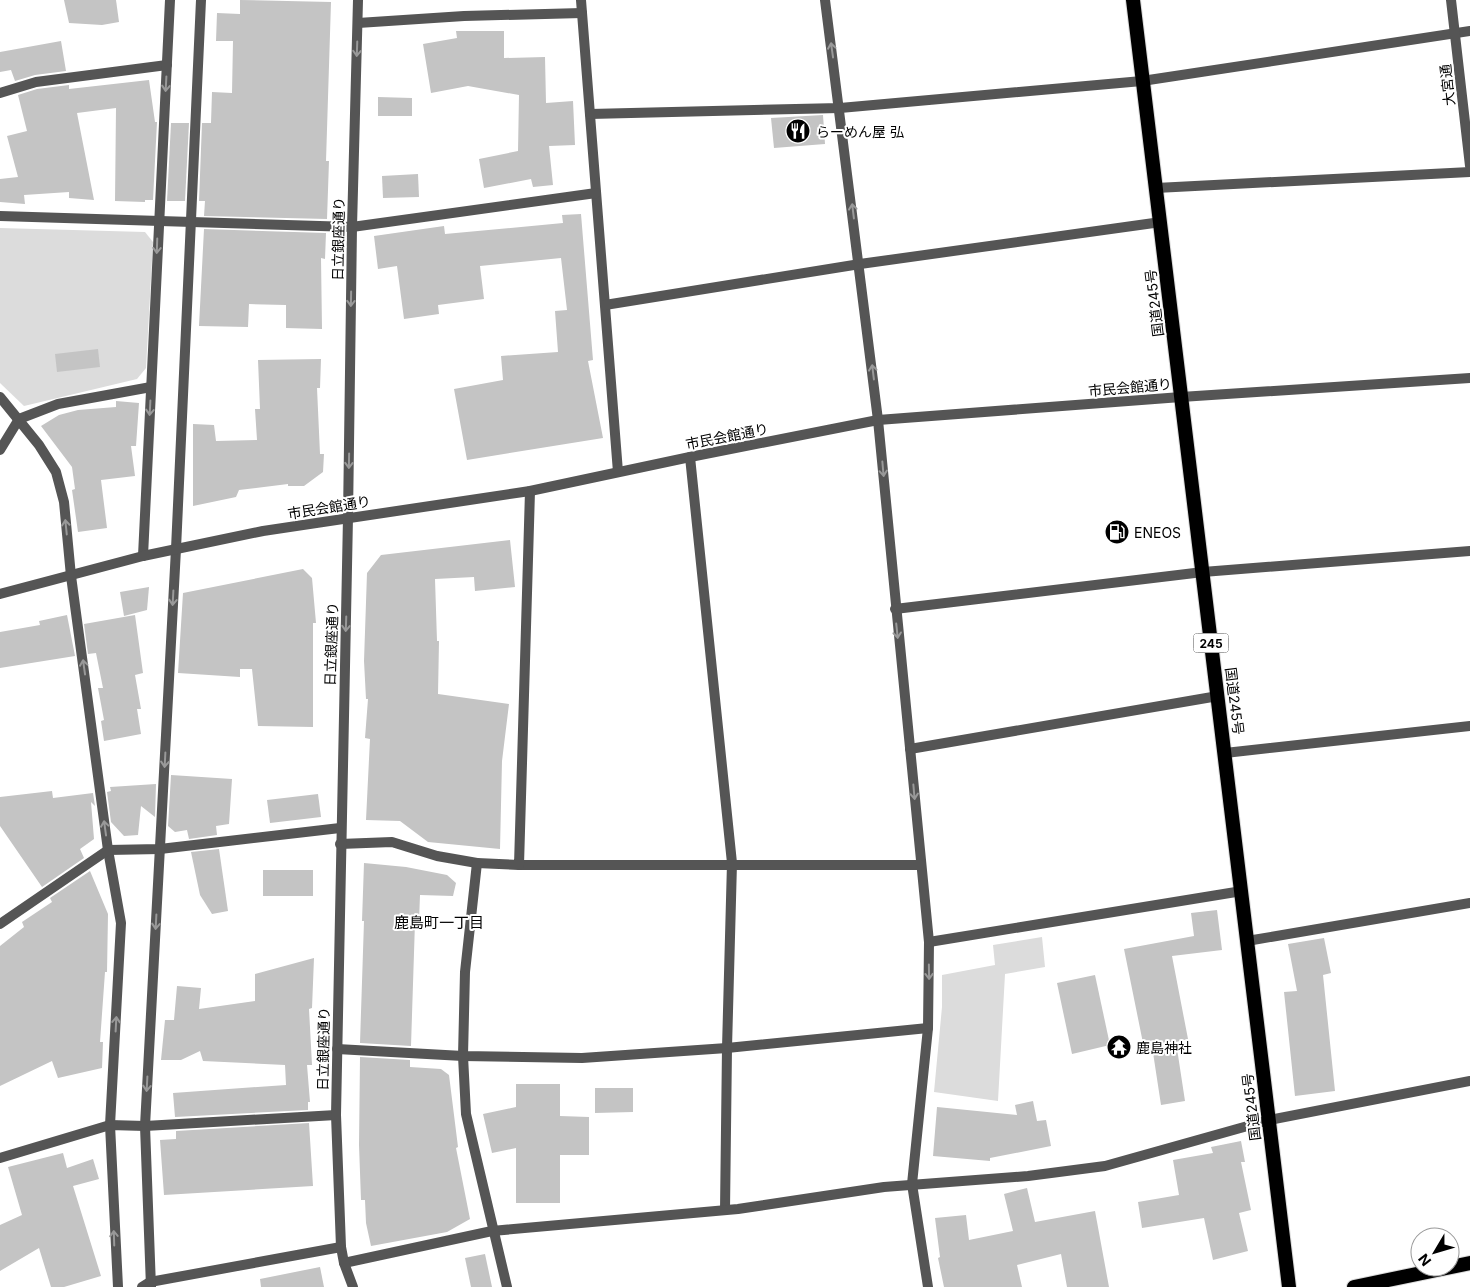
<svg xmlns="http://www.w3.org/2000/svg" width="1470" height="1287" viewBox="0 0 1470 1287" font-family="Inter,'Noto Sans JP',sans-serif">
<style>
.park{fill:#dcdcdc}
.building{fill:#c4c4c4}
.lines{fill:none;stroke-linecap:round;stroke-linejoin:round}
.trunk-casing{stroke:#dbdbdb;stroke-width:16}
.minor{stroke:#555;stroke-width:10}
.tertiary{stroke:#555;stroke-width:10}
.trunk{stroke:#000;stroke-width:14}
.oneway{stroke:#999}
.labels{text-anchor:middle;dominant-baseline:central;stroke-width:4;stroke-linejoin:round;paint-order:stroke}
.shield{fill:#fff;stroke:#4c4c4c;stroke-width:1}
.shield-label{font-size:12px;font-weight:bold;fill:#000}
.street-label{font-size:14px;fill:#000;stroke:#fff}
.poi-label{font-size:14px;fill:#000;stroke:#fff;text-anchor:start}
.neighbourhood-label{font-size:15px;fill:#000;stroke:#fff}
</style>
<rect width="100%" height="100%" fill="#fff"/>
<g class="park">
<polygon points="0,228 145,232 153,242 146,368 137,379 24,406 0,383"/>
<polygon points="1042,937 1045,967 1005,974 998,1101 934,1092 942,1007 942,975 995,965 993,945"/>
</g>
<g class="building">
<polygon points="64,0 116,0 119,22 102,25 69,23"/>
<polygon points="240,0 331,2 326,161 329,161 327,219 204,216 205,201 199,201 202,123 211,123 212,92 232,93 233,41 216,41 217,13 240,14"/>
<polygon points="456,31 504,31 504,58 545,57 546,103 573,101 575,145 549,146 553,185 533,187 531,179 484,188 479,159 518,151 519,95 468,86 431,93 423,44 457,38"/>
<polygon points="61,41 66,71 35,75 15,81 11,70 0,72 0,52"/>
<polygon points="149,80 155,122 157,122 153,200 145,200 145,202 115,201 116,108 77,113 94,200 69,198 69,192 24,195 25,204 0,202 0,179 18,177 7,136 27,131 18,95 37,89 69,85 69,89"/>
<polygon points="378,97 412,98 412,116 378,116"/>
<polygon points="823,115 825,144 774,148 771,118"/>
<polygon points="171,123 189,123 185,201 167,201"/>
<polygon points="418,174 419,197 383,198 382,176"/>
<polygon points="581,214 593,360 588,361 603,438 467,460 454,389 503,380 501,356 558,352 555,311 567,310 561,258 480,266 484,299 438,305 439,314 404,319 397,266 378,269 374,236 444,226 445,234 563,223 562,215"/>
<polygon points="204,229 326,233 325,259 321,258 322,329 286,328 286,305 249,304 248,327 199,326"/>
<polygon points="98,349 100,367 57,372 55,354"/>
<polygon points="321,359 320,388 317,388 320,454 324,454 323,472 304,486 288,486 288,484 239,490 236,497 193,506 193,424 214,425 216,441 257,440 255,409 260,409 258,360"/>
<polygon points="116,401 139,403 136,446 131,446 135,476 101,480 107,528 78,532 72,490 75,489 72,467 41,426 59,415 78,410 116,407"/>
<polygon points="510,540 515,587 475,591 474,577 435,579 437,641 439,641 438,694 509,704 502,761 500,849 428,842 400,821 366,820 370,739 365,738 368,699 366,699 364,661 367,573 381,555"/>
<polygon points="303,569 312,578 316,623 313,623 313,727 258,726 252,669 240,669 240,677 178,673 183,593"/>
<polygon points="149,587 147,610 124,616 120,592"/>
<polygon points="67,615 75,656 0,668 0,632 40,625 39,621"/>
<polygon points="135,615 143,673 135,675 141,709 137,709 141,734 104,741 101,721 104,720 98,688 103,688 96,653 88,654 84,624"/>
<polygon points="171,775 232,779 229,824 216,826 217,835 189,839 187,830 175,832 168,826"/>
<polygon points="156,784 155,817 141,806 138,835 124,836 111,822 107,792 111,791 110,787"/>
<polygon points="52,791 53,798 93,793 95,806 91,802 94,839 80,849 84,858 42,887 0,826 0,797"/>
<polygon points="318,794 321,817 270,823 267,800"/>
<polygon points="219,849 228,911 212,914 200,895 191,852"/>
<polygon points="364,863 406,867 447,875 456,883 453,896 420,895 419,922 415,922 411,1046 360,1043 364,921 362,921"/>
<rect x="263" y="870" width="50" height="26"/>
<polygon points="90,871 108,914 107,972 105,972 100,1042 103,1042 102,1068 58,1078 52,1061 0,1086 0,946 24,927 22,922 52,902 50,898"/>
<polygon points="1217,910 1222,950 1172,956 1188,1039 1176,1042 1185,1101 1161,1105 1152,1046 1144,1048 1124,949 1194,936 1191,913"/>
<polygon points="1324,938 1331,973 1323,975 1335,1091 1295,1096 1284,992 1297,991 1288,944"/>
<polygon points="314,958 312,1008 309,1009 312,1065 307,1065 310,1102 308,1102 308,1110 175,1117 173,1093 286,1085 285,1065 203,1061 200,1051 181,1060 161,1060 165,1020 174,1020 177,986 201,988 199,1009 255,1001 255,974"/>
<polygon points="1095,975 1110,1045 1072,1054 1057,983"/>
<polygon points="360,1057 410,1060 410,1067 441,1069 449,1075 458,1147 456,1148 470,1219 447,1232 371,1246 366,1223 365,1200 361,1200 359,1145"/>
<polygon points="516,1084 560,1084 560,1116 589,1117 589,1155 560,1155 560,1203 516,1203 516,1148 492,1153 483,1114 516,1107"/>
<polygon points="595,1088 633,1088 633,1112 595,1113"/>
<polygon points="1033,1101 1037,1121 1046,1120 1051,1146 990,1158 990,1161 933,1156 937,1107 1017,1115 1015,1105"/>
<polygon points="309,1123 313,1186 164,1195 160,1140 176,1139 176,1131"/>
<polygon points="1241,1141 1245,1162 1241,1162 1251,1210 1239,1213 1248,1251 1213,1260 1204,1218 1142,1228 1138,1202 1179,1195 1173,1160 1213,1153 1211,1147"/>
<polygon points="63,1153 67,1168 93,1159 99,1179 73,1186 101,1276 64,1287 51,1287 39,1248 0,1271 0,1225 22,1215 8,1167"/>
<polygon points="1027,1188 1035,1222 1095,1211 1109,1287 1067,1287 1061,1254 1017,1265 1022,1287 944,1287 938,1258 940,1257 935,1218 966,1215 969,1240 1013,1231 1004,1194"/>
<polygon points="485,1254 492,1287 471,1287 465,1258"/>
<polygon points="320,1267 324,1287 261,1287 260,1279"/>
</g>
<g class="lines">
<defs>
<g id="trunk">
<polyline points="1133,0 1289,1287"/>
<polyline points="1354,1287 1470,1263"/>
</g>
</defs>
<use href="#trunk" class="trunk-casing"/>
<g class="minor">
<polyline points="581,0 618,472"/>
<polyline points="825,0 878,420 929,942 928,1028 912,1184 928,1287"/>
<polyline points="358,23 464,16 582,13"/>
<polyline points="0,93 36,82 167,65"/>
<polyline points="590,114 840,108 1142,81 1470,31"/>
<polyline points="1156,188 1470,172"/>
<polyline points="0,216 352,227 596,193"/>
<polyline points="605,305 860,264 1161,222"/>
<polyline points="0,397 39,445 56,472 64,502 71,576 108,850 121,923 110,1125 118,1287"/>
<polyline points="0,450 19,419 58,404 151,387"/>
<polyline points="690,457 732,863 727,1048 725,1210"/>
<polyline points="143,556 170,0"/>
<polyline points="895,609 1203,572 1470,551"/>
<polyline points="910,749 1218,696"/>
<polyline points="1225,753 1470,726"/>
<polyline points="340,844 392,842 437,856 477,863"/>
<polyline points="519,865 921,865"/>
<polyline points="0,924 108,850 160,849 340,828"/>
<polyline points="1247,941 1470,903"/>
<polyline points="929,942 1242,891"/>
<polyline points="337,1049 463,1056 582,1058 727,1048 928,1028"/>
<polyline points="0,1158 110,1125 145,1126 336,1115"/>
<polyline points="344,1263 492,1231 738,1209 884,1187 1028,1176 1105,1166 1269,1120 1470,1081"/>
<polyline points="142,1287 150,1282 341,1247"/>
<polyline points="151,1287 145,1126 176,549 201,0"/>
<polyline points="353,1287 344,1263 341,1247 336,1115 348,517 352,227 358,0"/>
<polyline points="507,1287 466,1114 463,1056 465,972 477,863 519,865 530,491"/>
</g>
<g class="tertiary">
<polyline points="1451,0 1470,166"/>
<polyline points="0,594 143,556 263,531 530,491 690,457 878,420 1181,397 1470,378"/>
</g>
<use href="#trunk" class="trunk"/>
</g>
<defs><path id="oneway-shaft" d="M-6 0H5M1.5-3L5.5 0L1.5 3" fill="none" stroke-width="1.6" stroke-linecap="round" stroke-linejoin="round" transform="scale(1.25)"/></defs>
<g class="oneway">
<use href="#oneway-shaft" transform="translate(357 49) rotate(92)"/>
<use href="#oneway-shaft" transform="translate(832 50) rotate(-98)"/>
<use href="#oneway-shaft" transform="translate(166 84) rotate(93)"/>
<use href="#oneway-shaft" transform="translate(853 211) rotate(-97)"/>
<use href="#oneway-shaft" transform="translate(157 246) rotate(92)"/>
<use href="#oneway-shaft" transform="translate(351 299) rotate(91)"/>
<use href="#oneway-shaft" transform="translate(873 372) rotate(-97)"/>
<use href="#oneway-shaft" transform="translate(150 408) rotate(93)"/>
<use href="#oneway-shaft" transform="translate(349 461) rotate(91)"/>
<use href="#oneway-shaft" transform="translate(883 469) rotate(85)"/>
<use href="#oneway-shaft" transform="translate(66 527) rotate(-96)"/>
<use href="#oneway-shaft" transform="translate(173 598) rotate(93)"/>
<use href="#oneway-shaft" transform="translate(346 624) rotate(92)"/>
<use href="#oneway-shaft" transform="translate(897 631) rotate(84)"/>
<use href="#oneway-shaft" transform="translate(84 667) rotate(-98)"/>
<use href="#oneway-shaft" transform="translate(165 760) rotate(93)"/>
<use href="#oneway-shaft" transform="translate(914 792) rotate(85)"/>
<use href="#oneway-shaft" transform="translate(105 828) rotate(-98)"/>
<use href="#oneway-shaft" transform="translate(156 922) rotate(93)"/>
<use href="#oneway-shaft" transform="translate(929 972) rotate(89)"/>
<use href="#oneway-shaft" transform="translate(116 1024) rotate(-87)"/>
<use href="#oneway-shaft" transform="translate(147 1084) rotate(93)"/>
<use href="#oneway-shaft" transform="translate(114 1238) rotate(-92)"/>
</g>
<defs>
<symbol id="restaurant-disc" viewBox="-11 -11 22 22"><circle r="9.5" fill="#000" stroke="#fff"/><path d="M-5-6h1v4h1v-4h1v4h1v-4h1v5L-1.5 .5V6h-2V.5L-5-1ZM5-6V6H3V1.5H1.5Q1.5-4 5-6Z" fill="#fff"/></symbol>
<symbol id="fuel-disc" viewBox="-11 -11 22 22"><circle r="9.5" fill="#000" stroke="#fff"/><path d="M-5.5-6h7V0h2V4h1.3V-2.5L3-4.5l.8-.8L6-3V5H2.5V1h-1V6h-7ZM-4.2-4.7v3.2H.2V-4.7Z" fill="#fff"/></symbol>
<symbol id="temple-disc" viewBox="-11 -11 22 22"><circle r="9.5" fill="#000" stroke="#fff"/><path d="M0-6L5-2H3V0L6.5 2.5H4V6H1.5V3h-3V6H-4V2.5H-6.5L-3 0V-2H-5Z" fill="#fff"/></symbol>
</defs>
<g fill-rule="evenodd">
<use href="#restaurant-disc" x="784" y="117" width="28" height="28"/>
<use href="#fuel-disc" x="1103" y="518" width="28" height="28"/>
<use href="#temple-disc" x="1105" y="1033" width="28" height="28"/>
</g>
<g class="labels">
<rect class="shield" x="1193.5" y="633.5" width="35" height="19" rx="4"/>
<g class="shield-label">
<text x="1211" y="643">245</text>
</g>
<g class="street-label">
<text transform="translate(1447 85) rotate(-96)">大宮通</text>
<text transform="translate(338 239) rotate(-89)">日立銀座通り</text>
<text transform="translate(1154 303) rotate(-97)">国道245号</text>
<text transform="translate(1130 387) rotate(-5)">市民会館通り</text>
<text transform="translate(727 436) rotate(-11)">市民会館通り</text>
<text transform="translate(329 507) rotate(-9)">市民会館通り</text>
<text transform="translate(331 644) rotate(-88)">日立銀座通り</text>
<text transform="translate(1235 701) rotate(83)">国道245号</text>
<text transform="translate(323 1049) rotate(-89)">日立銀座通り</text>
<text transform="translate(1251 1107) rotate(-97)">国道245号</text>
</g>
<g class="poi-label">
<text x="816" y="131">らーめん屋 弘</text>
<text x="1134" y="532">ENEOS</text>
<text x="1136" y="1047">鹿島神社</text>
</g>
<g class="neighbourhood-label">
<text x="439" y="922">鹿島町一丁目</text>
</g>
</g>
<g transform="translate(1435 1252) rotate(232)"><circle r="24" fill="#ffffff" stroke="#999999"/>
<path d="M0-4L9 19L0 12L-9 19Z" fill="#000000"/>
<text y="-8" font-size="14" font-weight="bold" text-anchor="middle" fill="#000000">N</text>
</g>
</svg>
